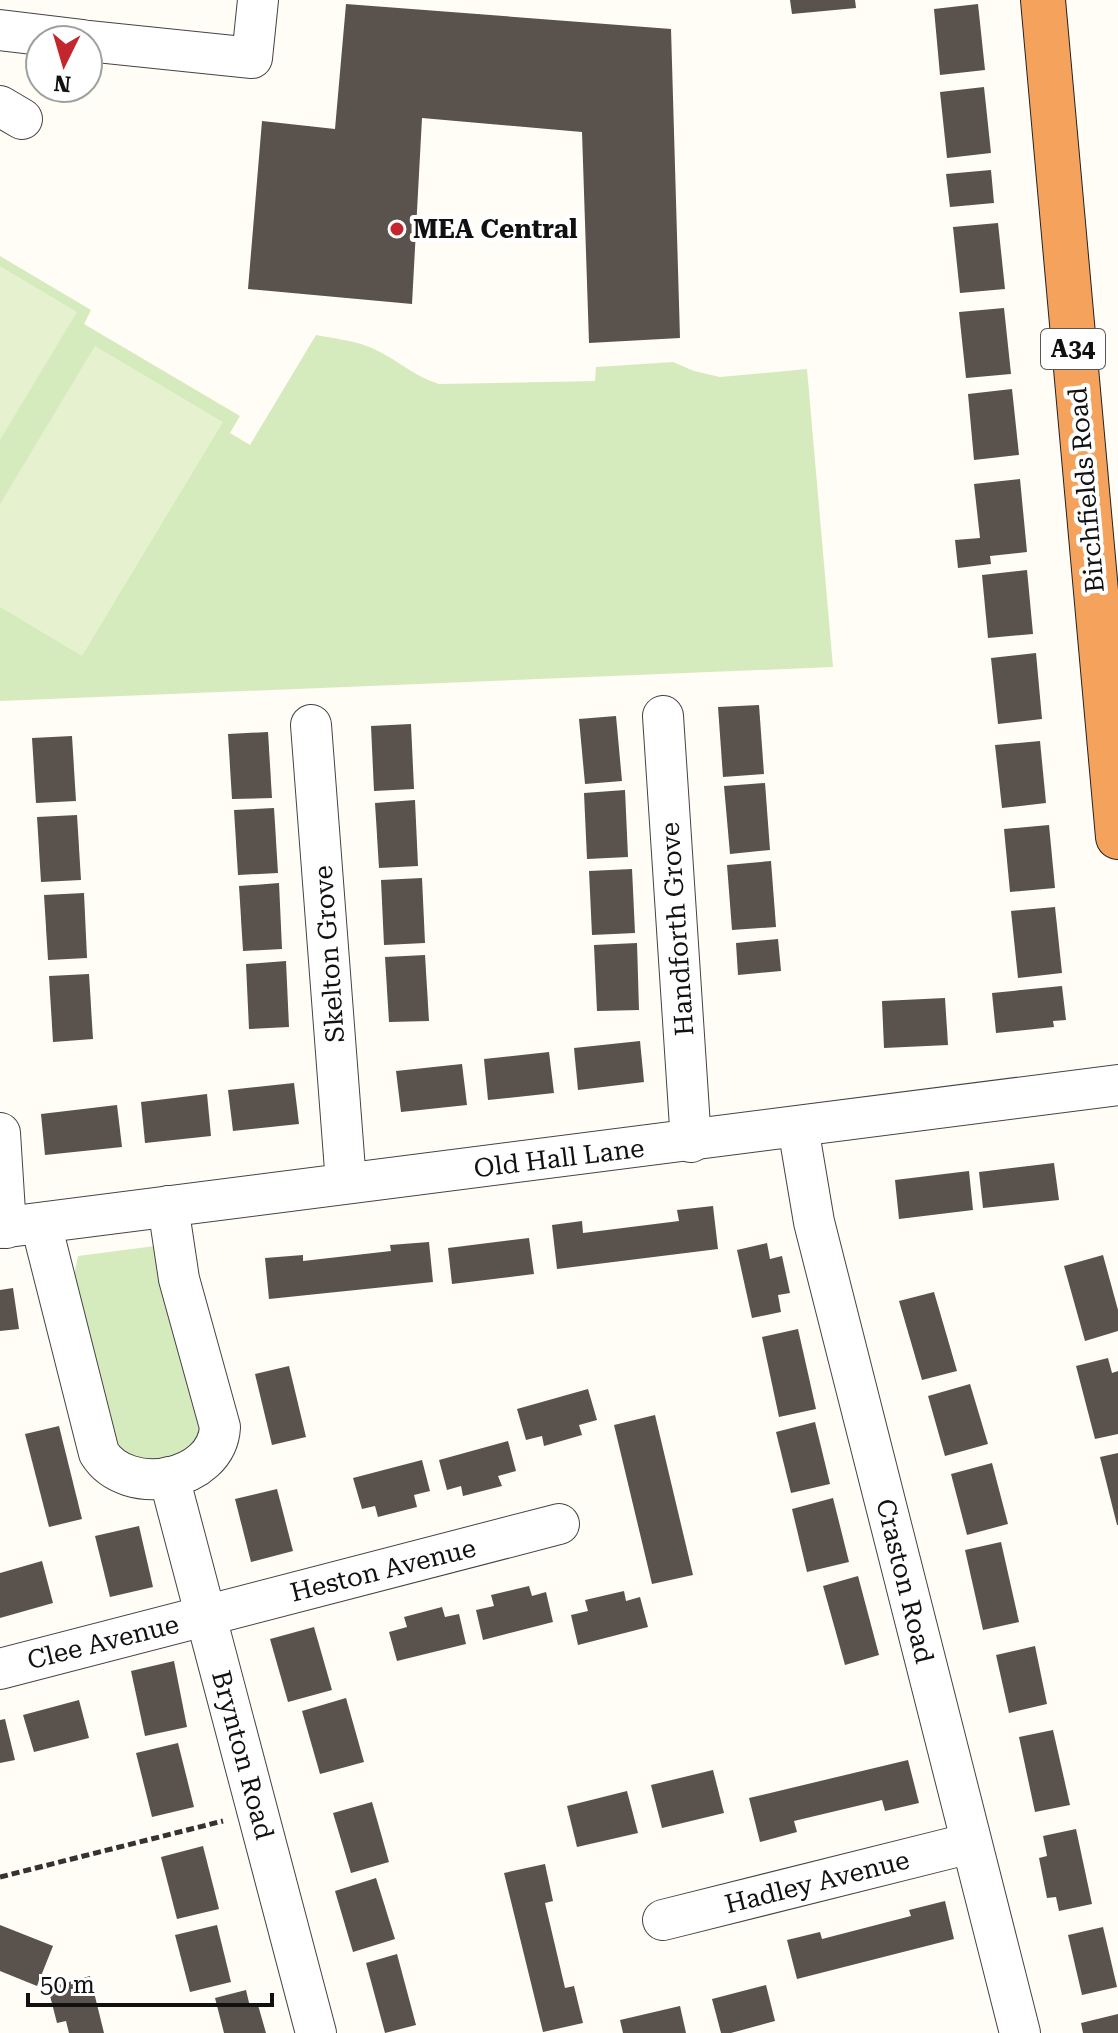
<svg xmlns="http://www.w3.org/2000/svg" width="1118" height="2033" viewBox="0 0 1118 2033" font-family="'Roboto Serif',serif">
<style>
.green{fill:#d5ebbd}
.pitch{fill:#e6f2cf}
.building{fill:#5a524d}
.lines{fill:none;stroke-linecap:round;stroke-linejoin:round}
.minor-casing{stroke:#444;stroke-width:42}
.highway-casing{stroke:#222;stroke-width:46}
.path{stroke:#333;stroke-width:5;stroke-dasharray:8 4;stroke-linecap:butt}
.minor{stroke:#fff;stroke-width:40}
.highway{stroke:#f5a25d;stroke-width:44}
.poi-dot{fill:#c4262e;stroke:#fff;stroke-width:3}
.labels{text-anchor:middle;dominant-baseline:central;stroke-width:8;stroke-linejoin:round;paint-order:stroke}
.shield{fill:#fff;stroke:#585858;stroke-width:2}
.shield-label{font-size:24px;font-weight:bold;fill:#111}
.poi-label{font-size:26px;font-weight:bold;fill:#111;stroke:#fff;text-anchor:start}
.street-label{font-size:26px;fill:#111;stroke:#fff}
</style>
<rect width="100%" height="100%" fill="#fffdf5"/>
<g class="green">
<path d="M0 256 91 310 84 324 240 416 230 433 250 445 316 335C337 339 359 341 378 351 400 362 416 377 439 384L595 381 596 367 673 362 694 371 720 377 807 369 833 667 0 701Z"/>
<polygon points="155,1246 209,1438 166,1463 119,1460 73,1281 78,1256"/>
</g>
<g class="pitch">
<polygon points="0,266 77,312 0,440"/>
<polygon points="95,346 223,422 82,656 0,607 0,504"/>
</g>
<g class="building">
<polygon points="790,0 855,0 856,8 792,14"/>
<polygon points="346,4 671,29 680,338 589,343 582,132 422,118 412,304 248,289 262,121 335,129"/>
<polygon points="978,4 985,70 940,75 934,9"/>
<polygon points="984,87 991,153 947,158 940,92"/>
<polygon points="991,170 994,203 950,207 946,174"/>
<polygon points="998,223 1005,289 960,293 953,227"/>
<polygon points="1004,308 1011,374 966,378 959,312"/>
<polygon points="1012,389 1019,455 974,460 968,394"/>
<polygon points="1020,479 1027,552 990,556 991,564 958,568 955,540 980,538 974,484"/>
<polygon points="1027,570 1033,634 988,638 982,575"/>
<polygon points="1036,653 1042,719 998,724 991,658"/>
<polygon points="759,705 764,774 723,777 718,707"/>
<polygon points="616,716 622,781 585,784 579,719"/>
<polygon points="411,724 414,789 374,791 371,726"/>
<polygon points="268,732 272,798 232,799 228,734"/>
<polygon points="72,736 76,801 36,803 32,738"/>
<polygon points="1040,741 1046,803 1002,808 995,745"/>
<polygon points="765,783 770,850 730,854 724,786"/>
<polygon points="625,790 628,857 587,859 584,793"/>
<polygon points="415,800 418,866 379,868 375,803"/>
<polygon points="274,808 278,873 238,875 234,810"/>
<polygon points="77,815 81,880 41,882 37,817"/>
<polygon points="1049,825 1055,888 1010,892 1004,829"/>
<polygon points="771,861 776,927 732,930 727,865"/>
<polygon points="632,869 635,933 592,935 589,871"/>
<polygon points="422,878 425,943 384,945 381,880"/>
<polygon points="279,883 282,949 243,951 239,886"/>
<polygon points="84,893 87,958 48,960 44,895"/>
<polygon points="1055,907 1062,973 1018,978 1011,911"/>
<polygon points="778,939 781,971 738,975 736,943"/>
<polygon points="637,943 639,1010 597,1011 594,945"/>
<polygon points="425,955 429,1021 389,1022 385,957"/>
<polygon points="286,961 289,1027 249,1029 246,964"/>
<polygon points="89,974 93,1039 53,1042 49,976"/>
<polygon points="1062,986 1066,1020 1053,1021 1054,1027 996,1033 992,993"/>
<polygon points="945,998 948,1045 884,1048 882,1001"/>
<polygon points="640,1041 644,1082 578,1090 574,1048"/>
<polygon points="549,1052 554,1093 488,1100 484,1059"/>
<polygon points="462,1064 467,1105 401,1112 396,1071"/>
<polygon points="294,1083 299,1124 233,1131 228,1090"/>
<polygon points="207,1094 211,1136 145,1143 141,1102"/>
<polygon points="117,1105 122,1147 45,1155 41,1114"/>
<polygon points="1054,1163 1059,1200 983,1208 979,1172"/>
<polygon points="969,1171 973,1210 899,1219 895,1180"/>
<polygon points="713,1206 718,1249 557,1269 552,1225 582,1221 583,1233 679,1221 677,1210"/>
<polygon points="529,1238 534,1274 452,1284 448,1248"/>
<polygon points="429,1242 433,1282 269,1299 265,1258 303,1255 303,1261 391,1251 390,1245"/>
<polygon points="767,1243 770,1259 782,1256 790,1293 778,1295 781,1312 752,1318 737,1250"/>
<polygon points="1103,1255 1118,1310 1118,1331 1085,1341 1064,1266"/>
<polygon points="13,1288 19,1329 0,1331 0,1290"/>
<polygon points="934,1292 957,1371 922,1380 899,1301"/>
<polygon points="798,1329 816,1409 779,1417 762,1337"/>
<polygon points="1108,1358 1112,1373 1118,1371 1118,1434 1095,1439 1076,1366"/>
<polygon points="289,1366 306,1437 272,1445 255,1374"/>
<polygon points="970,1384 988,1444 945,1456 928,1396"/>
<polygon points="588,1389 597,1420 579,1425 582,1435 544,1446 542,1436 526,1440 517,1409"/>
<polygon points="655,1415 693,1575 652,1584 614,1425"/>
<polygon points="815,1422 830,1484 791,1493 776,1432"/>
<polygon points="59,1426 82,1519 49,1527 25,1434"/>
<polygon points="508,1441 516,1471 498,1476 502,1486 463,1496 461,1486 447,1490 439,1460"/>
<polygon points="1118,1453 1118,1525 1117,1525 1100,1457"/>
<polygon points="422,1460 430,1491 414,1495 417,1507 378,1517 375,1506 362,1509 353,1478"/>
<polygon points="992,1463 1008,1524 967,1535 951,1474"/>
<polygon points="277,1489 293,1551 251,1562 235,1499"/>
<polygon points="833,1498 849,1562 807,1572 792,1509"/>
<polygon points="139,1526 153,1587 110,1597 95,1536"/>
<polygon points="1001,1542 1019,1622 983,1630 965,1550"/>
<polygon points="42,1561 53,1603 0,1618 0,1573"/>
<polygon points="858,1576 879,1655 845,1665 823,1586"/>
<polygon points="529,1586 532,1596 546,1592 553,1622 483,1640 476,1610 494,1606 491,1595"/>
<polygon points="624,1591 626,1601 640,1597 648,1627 578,1645 571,1615 588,1611 585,1600"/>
<polygon points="442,1607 445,1617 459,1614 466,1644 397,1661 389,1632 407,1627 404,1617"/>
<polygon points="314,1627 332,1690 288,1702 270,1639"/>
<polygon points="1035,1646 1047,1704 1009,1713 996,1655"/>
<polygon points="174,1661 187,1727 145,1736 131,1671"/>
<polygon points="346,1698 364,1762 320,1774 302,1711"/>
<polygon points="79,1700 89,1738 34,1752 23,1715"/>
<polygon points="5,1719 15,1760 0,1763 0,1720"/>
<polygon points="1053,1730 1070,1805 1035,1812 1019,1737"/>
<polygon points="178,1743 194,1807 152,1817 136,1753"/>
<polygon points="908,1760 919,1803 885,1811 882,1800 794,1821 797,1832 760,1842 749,1798"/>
<polygon points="713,1770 724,1813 662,1828 651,1785"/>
<polygon points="627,1791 638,1833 577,1847 567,1806"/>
<polygon points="372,1802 389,1862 351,1873 333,1813"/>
<polygon points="1076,1829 1092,1904 1059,1911 1056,1897 1047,1898 1039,1858 1047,1856 1043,1836"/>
<polygon points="203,1846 219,1909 177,1919 161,1857"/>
<polygon points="545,1864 553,1901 545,1903 565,1988 574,1986 583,2023 543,2032 504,1873"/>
<polygon points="376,1878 395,1939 353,1952 335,1891"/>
<polygon points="945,1901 954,1939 797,1979 787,1940 820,1932 822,1939 911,1916 909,1910"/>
<polygon points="0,1925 53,1946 37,1986 0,1971"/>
<polygon points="217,1925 231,1982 190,1992 175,1935"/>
<polygon points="1103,1927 1117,1987 1082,1995 1068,1935"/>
<polygon points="397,1954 416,2025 385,2033 366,1963"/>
<polygon points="90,1976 104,2033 69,2033 66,2021 57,2023 48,1988"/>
<polygon points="766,1985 775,2021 731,2033 721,2033 712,1999"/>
<polygon points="246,1990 250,2007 258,2005 266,2033 224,2033 215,1998"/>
<polygon points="680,2006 686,2033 623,2033 620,2020"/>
<polygon points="1118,2014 1118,2033 1083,2033 1081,2023"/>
</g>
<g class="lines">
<defs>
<g id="minor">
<polyline points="0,30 83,40"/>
<polyline points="88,41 252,58 258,0"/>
<polyline points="0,106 22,119"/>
<polyline points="663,716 691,1142"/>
<polyline points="311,725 346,1183"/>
<polyline points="798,1127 814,1222 1020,2033"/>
<polyline points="0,1133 6,1228"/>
<path d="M41 1224 99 1453C127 1498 217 1482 220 1427L179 1279 168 1206"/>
<polyline points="0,1228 1118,1085"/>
<polyline points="169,1477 316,2033"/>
<polyline points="0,1669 559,1524"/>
<polyline points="663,1920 971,1843"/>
</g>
<polyline id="highway" points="1043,0 1118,837"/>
</defs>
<use href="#minor" class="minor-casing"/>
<use href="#highway" class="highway-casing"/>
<polyline class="path" points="0,1877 223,1821"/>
<use href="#minor" class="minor"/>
<use href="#highway" class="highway"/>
</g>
<circle class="poi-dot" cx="397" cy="229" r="8"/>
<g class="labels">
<rect class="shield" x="1041" y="329" width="64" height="40" rx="6"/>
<g class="shield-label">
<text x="1073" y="349">A34</text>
</g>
<g class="poi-label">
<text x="413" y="229">MEA Central</text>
</g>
<g class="street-label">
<text transform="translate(1086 490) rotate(-95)">Birchfields Road</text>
<text transform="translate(677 929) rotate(-94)">Handforth Grove</text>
<text transform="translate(329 954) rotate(-94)">Skelton Grove</text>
<text transform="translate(559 1158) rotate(-7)">Old Hall Lane</text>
<text transform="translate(383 1570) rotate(-14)">Heston Avenue</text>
<text transform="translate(905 1581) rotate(76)">Craston Road</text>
<text transform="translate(103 1642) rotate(-14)">Clee Avenue</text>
<text transform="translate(243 1755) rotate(75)">Brynton Road</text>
<text transform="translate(817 1882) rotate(-14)">Hadley Avenue</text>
</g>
</g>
<g transform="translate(64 64) rotate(185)"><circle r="38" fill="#ffffff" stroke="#a0a0a0" stroke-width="2"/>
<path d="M0-6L14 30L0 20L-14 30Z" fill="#c4262e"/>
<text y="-12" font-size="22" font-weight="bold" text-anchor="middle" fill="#111111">N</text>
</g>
<path d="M28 1993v12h244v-12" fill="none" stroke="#111111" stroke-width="4"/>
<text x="40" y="1993" font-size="24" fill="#111111" stroke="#ffffff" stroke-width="6" paint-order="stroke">50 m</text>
</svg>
